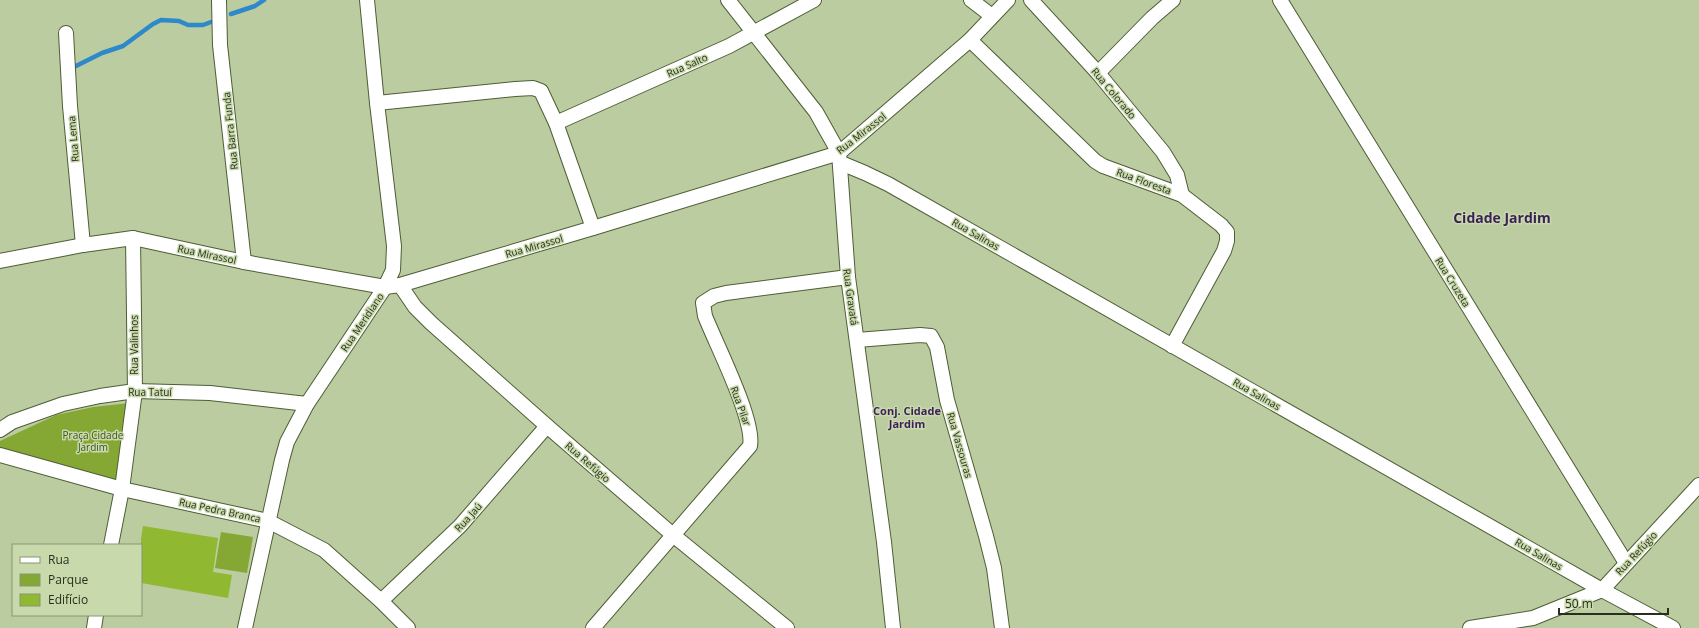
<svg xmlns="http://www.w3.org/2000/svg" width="1699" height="628" viewBox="0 0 1699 628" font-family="'Open Sans',sans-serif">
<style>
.green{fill:#85a835}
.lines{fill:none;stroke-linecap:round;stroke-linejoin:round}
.stream{stroke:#2e89cb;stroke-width:4.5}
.building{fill:#90b831}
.minor-casing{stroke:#4f5d36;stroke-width:16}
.minor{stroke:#fff;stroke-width:14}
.labels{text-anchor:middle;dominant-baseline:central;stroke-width:3;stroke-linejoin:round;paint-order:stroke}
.street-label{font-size:10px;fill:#282f1d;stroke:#c8d9ac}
.park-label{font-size:10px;fill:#40511e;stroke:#c8d9ac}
.neighbourhood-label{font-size:11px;font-weight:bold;fill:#3c1f58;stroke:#c8d9ac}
.district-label{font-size:14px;font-weight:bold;fill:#3c1f58;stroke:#c8d9ac}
</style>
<rect width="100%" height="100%" fill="#bbcca0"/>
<g class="green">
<polygon points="130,403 121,482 0,448 0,441 56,415 93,407"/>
<polygon points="221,532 253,537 247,573 215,568"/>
</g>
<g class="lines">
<g class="stream">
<polyline points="231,14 255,6 264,0"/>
<polyline points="72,68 102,53 123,46 153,24 161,20 179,21 188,25 203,25 211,22"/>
</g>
</g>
<polygon class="building" points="143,526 218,538 213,572 232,575 228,598 141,583 141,539"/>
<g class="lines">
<defs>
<g id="minor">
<polyline points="219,0 220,45 244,262"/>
<polyline points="728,0 816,112 839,153 848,277 884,542 893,628"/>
<polyline points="971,0 992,16"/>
<polyline points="1031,0 1098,73 1163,152 1177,175 1182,195"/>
<polyline points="1280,0 1626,563"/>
<polyline points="66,33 70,106 83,245"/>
<polyline points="970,40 1095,161 1103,166 1182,195 1221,225 1227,232 1227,241 1224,251 1172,346"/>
<polyline points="1098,73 1152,18 1173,0"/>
<polyline points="377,103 515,89 533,88 541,91 556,123 593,228"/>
<polyline points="556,123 729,46 814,0"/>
<polyline points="841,163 865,173 888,184 1602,590 1673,628"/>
<polyline points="0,261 83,245 133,238 244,262 385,287 400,285 593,228 839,153 970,40 1008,0"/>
<polyline points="400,285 415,307 431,323 547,426 673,535 787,628"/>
<polyline points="857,340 920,335 931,336 937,347 947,400 986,536 994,568 1002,628"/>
<polyline points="0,430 12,422 63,404 100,396 135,391 210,393 307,404"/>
<polyline points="0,455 122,489 268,521 324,550 381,601 408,628"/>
<polyline points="111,545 122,489 135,391 133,238"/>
<polyline points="381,601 460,526 547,426"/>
<polyline points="94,628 96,615"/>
<polyline points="245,628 282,460 287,442 307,404 385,287 393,270 394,246 377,103 367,0"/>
<path d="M593 628 750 446C755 420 716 344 705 316L703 303 714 296 726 293 848 277"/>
<polyline points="1470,628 1533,618 1602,590 1699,485"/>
</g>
</defs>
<use href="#minor" class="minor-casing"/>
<use href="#minor" class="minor"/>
</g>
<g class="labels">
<g class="street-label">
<text transform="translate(687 65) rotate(-24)">Rua Salto</text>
<text transform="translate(1114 93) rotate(50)">Rua Colorado</text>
<text transform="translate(230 131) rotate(-96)">Rua Barra Funda</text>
<text transform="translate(861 133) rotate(-38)">Rua Mirassol</text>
<text transform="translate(73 139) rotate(-95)">Rua Lema</text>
<text transform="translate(1144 181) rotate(20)">Rua Floresta</text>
<text transform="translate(976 234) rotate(30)">Rua Salinas</text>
<text transform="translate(534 246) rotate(-16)">Rua Mirassol</text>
<text transform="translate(207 254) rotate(12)">Rua Mirassol</text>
<text transform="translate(1453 282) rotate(58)">Rua Cruzeta</text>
<text transform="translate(851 297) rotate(82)">Rua Gravatá</text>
<text transform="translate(362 322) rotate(-56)">Rua Meridiano</text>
<text transform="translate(134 345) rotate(-90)">Rua Valinhos</text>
<text x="150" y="392">Rua Tatuí</text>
<text transform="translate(1257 394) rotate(30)">Rua Salinas</text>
<text transform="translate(741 406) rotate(70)">Rua Pilar</text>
<text transform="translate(960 445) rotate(74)">Rua Vassouras</text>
<text transform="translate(588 462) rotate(41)">Rua Refúgio</text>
<text transform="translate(220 510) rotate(12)">Rua Pedra Branca</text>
<text transform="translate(468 517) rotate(-48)">Rua Jaú</text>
<text transform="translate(1636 553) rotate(-47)">Rua Refúgio</text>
<text transform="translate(1539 554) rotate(30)">Rua Salinas</text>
</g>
<g class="park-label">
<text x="93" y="435">Praça Cidade<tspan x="93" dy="12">Jardim</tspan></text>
</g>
<g class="neighbourhood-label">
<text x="907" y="410">Conj. Cidade<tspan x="907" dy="13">Jardim</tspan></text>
</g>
<g class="district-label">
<text x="1502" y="217">Cidade Jardim</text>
</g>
</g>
<rect x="12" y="544" width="130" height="72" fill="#c8d9ac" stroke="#889573"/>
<rect x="20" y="557" width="20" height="6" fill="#ffffff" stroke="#889573"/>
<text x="48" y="564" font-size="12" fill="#282f1d">Rua</text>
<rect x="20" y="574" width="20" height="12" fill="#85a835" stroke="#889573"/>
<text x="48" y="584" font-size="12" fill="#282f1d">Parque</text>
<rect x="20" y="594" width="20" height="12" fill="#90b831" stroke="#889573"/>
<text x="48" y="604" font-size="12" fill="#282f1d">Edifício</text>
<path d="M1559 608v6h109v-6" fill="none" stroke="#282f1d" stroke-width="2"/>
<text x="1565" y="608" font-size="12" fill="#282f1d" stroke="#c8d9ac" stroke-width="3" paint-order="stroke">50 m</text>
</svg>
